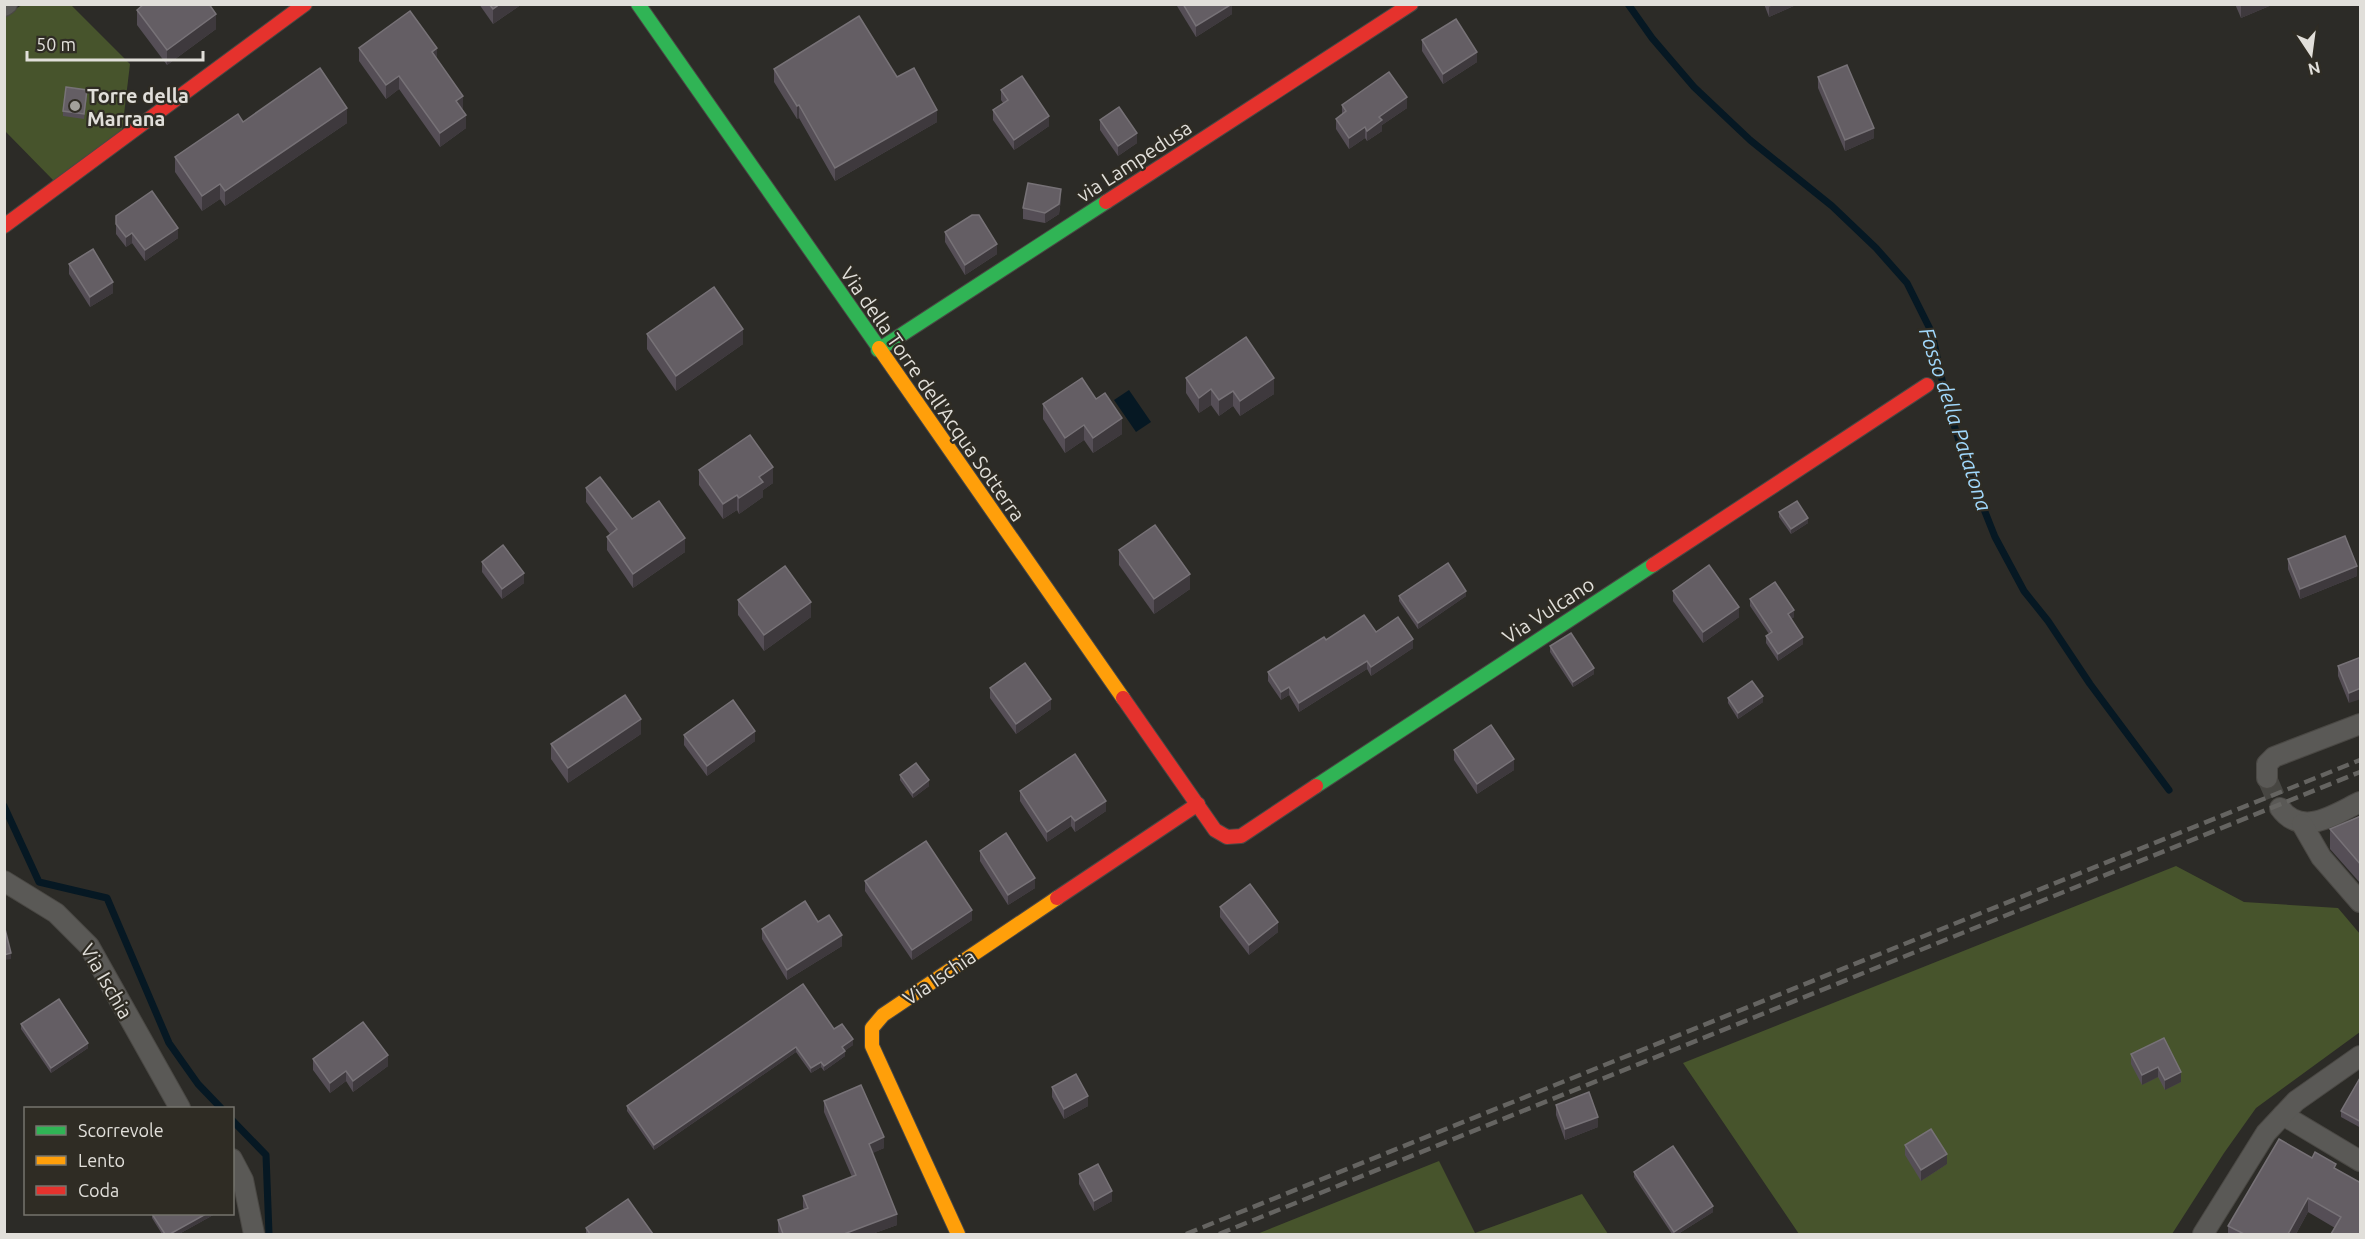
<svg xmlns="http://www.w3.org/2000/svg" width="2365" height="1239" viewBox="0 0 2365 1239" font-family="Ubuntu,sans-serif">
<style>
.green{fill:#47542c}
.water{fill:#061823}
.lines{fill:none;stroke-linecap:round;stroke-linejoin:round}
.stream{stroke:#061823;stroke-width:7}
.street-tunnel{stroke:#474642;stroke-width:20;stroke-dasharray:20 10;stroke-linecap:butt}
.street-casing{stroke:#4a4844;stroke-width:22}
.fast-casing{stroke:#4a4844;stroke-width:16}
.slow-casing{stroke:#4a4844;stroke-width:16}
.jam-casing{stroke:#4a4844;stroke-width:16}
.street{stroke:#5a5956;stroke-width:20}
.fast{stroke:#30b455;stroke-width:14}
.slow{stroke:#ff9f0a;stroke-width:14}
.jam{stroke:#e5322d;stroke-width:14}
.rail{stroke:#656461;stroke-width:4.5;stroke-dasharray:12 6;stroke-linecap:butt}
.wall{fill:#554e56}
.shaded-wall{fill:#3e393d}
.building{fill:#645e64;stroke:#777277;stroke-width:1.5}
.poi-dot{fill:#a2a09b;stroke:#2f2c24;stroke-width:2}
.labels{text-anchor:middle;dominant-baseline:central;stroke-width:4.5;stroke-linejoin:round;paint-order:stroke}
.poi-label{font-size:20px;font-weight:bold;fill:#e1dfda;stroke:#2f2c24;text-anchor:start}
.street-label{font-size:20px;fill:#e1dfda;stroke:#2f2c24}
.water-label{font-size:21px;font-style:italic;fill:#a1d8fc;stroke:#2f2c24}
</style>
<rect width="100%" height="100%" fill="#2c2b27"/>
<g class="green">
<polygon points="22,5 71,5 130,64 122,131 54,181 5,131 4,16"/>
<polygon points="2176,866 2244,902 2338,908 2360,934 2360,1032 2256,1108 2224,1153 2172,1234 1799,1234 1683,1063"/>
<polygon points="1439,1161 1475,1233 1582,1194 1608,1234 1257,1234"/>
</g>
<polygon class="water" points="1129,390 1151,422 1136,432 1114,400"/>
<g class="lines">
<g class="stream">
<polyline points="1628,4 1652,38 1694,87 1750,140 1832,206 1876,248 1907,283 1932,333 1947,403 1968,469 1995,537 2024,591 2048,621 2090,684 2169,790"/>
<polyline points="4,806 39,882 107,898 169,1043 198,1084 221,1108"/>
<polyline points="232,1120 266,1155 269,1234"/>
</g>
<polyline class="street-tunnel" points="2267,778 2280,808"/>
<defs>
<g id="street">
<polyline points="4,6 7,4"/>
<polyline points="2267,778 2267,764 2274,757 2360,724"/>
<path d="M2280 808C2302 838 2335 814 2360 802"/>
<polyline points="2302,824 2321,857 2360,902"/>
<polyline points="4,881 56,913 89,946 180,1108"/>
<polyline points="2283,1115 2360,1161"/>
<polyline points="232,1159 243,1180 254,1234"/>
<polyline points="2203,1234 2266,1133 2296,1101 2360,1056"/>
</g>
<g id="fast">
<polyline points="638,4 879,348"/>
<polyline points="878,350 1106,202"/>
<polyline points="1316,786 1653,565"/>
</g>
<g id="slow">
<polyline points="879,348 1123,698"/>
<polyline points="958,1234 872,1046 872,1028 883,1015 1057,898"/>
</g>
<g id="jam">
<polyline points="1106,202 1411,4"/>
<polyline points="4,226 305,4"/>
<polyline points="1653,565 1927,385"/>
<polyline points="1123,698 1215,830 1227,837 1241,836 1316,786"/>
<polyline points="1057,898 1198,804"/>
</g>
</defs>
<use href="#street" class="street-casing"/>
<use href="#fast" class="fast-casing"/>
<use href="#slow" class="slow-casing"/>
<use href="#jam" class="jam-casing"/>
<use href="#street" class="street"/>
<use href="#fast" class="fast"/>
<use href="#slow" class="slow"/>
<use href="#jam" class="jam"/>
<g class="rail">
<polyline points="1186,1234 2360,760"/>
<polyline points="1219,1234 2360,772"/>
</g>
</g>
<g class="wall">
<polygon points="479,4 522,4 493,24"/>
<polygon points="1177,4 1232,4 1232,14 1196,37 1177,6"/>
<polygon points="1764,4 1798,4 1769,17"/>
<polygon points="2235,4 2274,4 2241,18"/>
<polygon points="137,10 216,29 167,65 137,25"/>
<polygon points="1422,40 1477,62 1443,84 1422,51"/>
<polygon points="359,48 437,60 463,109 462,110 466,128 440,147 399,89 386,99 359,61"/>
<polygon points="774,69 897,77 937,122 835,181 799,118 797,119 774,82"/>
<polygon points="1818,77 1874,138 1845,151 1818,88"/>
<polygon points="1001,90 1049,126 1014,150 993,120 993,110 1003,103 1001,100"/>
<polygon points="87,95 84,119 63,116 63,111"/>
<polygon points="1342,105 1407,108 1382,125 1382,131 1367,141 1365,138 1349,149 1336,129 1336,119 1342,114"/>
<polygon points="1100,120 1137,143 1118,156 1100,130"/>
<polygon points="243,122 347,123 225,206 220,199 202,211 175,172 175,157"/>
<polygon points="1061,199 1059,214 1045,223 1023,219 1023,208"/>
<polygon points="116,216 178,238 145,261 132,243 126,247 116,234"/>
<polygon points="945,232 997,254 965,275 945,242"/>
<polygon points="69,264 113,293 90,307 69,274"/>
<polygon points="647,334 743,344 676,391 647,349"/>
<polygon points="1186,378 1274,394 1240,416 1233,406 1219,416 1211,405 1199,413 1186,393"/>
<polygon points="1096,399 1122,434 1093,453 1084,440 1065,453 1043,419 1043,404"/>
<polygon points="699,470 773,483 763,490 763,497 739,514 737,510 723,519 699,485"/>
<polygon points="586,488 632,519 685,552 633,588 607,550 607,537 610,534 586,502"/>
<polygon points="1779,512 1808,523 1791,534 1779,517"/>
<polygon points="1119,550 1190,589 1154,614 1119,565"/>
<polygon points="2288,559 2357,576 2300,599 2288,569"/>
<polygon points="482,562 524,583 502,599 482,572"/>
<polygon points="1673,591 1739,617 1703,643 1673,601"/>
<polygon points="1399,596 1466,596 1418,629 1399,601"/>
<polygon points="1750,599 1794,617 1791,619 1803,644 1778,661 1766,643 1766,636 1769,634 1750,606"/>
<polygon points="738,600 811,617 764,651 738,615"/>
<polygon points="1376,632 1413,648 1371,676 1367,669 1299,712 1289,695 1281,700 1268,681 1268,672 1326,640"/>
<polygon points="1550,646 1594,674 1573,687 1550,652"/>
<polygon points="2361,657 2349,703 2338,676 2338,666"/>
<polygon points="990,688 1051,709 1016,734 990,698"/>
<polygon points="1728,698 1763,702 1738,719 1728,703"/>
<polygon points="641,734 568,783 551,759 551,744"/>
<polygon points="684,735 755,741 707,776 684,745"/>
<polygon points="1454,750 1514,770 1477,794 1454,760"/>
<polygon points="900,775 929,786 913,798 900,780"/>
<polygon points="1020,791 1106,811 1075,832 1071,826 1047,842 1020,801"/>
<polygon points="2361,816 2361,884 2330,849 2330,829"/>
<polygon points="980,851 1035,888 1008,905 980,861"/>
<polygon points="865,881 972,920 912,960 865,891"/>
<polygon points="1220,907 1278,932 1249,955 1220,917"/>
<polygon points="818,922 842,946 787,980 762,939 762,929"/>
<polygon points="21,1024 88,1048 51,1073 21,1029"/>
<polygon points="834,1029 853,1045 844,1051 845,1056 824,1071 821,1067 811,1073 796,1052 654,1150 627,1111 627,1106"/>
<polygon points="2164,1038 2181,1082 2165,1090 2158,1077 2142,1085 2131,1064 2131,1054"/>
<polygon points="313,1059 388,1066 353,1092 346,1081 330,1093 313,1070"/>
<polygon points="2361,1078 2361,1128 2341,1117 2341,1111"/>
<polygon points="1052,1087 1088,1106 1064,1119 1052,1097"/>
<polygon points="824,1101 884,1148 872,1153 897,1225 872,1234 779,1234 778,1231 778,1220 804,1210 803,1207 803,1196 852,1177 824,1112"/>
<polygon points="1556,1105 1598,1127 1565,1140 1556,1115"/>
<polygon points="1905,1145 1947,1164 1921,1181 1905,1155"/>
<polygon points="2312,1158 2336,1169 2361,1183 2335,1228 2308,1212 2296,1234 2228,1234 2228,1226"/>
<polygon points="1634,1172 1713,1212 1678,1234 1672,1234 1634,1177"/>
<polygon points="1079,1174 1112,1201 1094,1211 1079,1184"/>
<polygon points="152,1214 215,1214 179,1234 162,1234 152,1218"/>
<polygon points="586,1228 653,1234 586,1234"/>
</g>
<g class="shaded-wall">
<polygon points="500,4 522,4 493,24 493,9"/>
<polygon points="1232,4 1232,14 1196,37 1196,26"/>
<polygon points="1775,4 1798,4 1769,17 1769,7"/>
<polygon points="2241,4 2274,4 2241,18"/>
<polygon points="216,14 216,29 167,65 167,50"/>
<polygon points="437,48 437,61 432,52"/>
<polygon points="1477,52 1477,62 1443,84 1443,74"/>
<polygon points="399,76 399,89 386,99 386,85"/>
<polygon points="463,96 463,109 456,115 456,101"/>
<polygon points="1407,97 1407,108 1382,125 1382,131 1367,141 1367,131 1379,117"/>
<polygon points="799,105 799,118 797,119 797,106"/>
<polygon points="347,108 347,123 225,206 225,191"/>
<polygon points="937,110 937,122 835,181 835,168"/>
<polygon points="466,115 466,128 440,147 440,133"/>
<polygon points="1049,116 1049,126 1014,150 1014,140"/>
<polygon points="1365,127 1365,138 1349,149 1349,138"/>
<polygon points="1874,128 1874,138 1845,151 1845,140"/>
<polygon points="1137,133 1137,143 1118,156 1118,146"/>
<polygon points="220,184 220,199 202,211 202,196"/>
<polygon points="1061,189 1061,199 1059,214 1045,223 1045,213"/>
<polygon points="178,228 178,238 145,261 145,250"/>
<polygon points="132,233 132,243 126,247 126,237"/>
<polygon points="997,244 997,254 965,275 965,265"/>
<polygon points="113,282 113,293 90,307 90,297"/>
<polygon points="743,329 743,344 676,391 676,376"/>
<polygon points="1274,378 1274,394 1240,416 1240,401"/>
<polygon points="1211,389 1211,405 1199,413 1199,398"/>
<polygon points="1233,391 1233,406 1219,416 1219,400"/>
<polygon points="1122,418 1122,434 1093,453 1093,438"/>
<polygon points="1084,425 1084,440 1065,453 1065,438"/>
<polygon points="773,467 773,483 763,490 763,497 739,514 739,498 759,477"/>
<polygon points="737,495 737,510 723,519 723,504"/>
<polygon points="1808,518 1808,523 1791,534 1791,529"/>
<polygon points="685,538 685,552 633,588 633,574"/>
<polygon points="2357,566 2357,576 2300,599 2300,589"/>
<polygon points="524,573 524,583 502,599 502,589"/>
<polygon points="1190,574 1190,589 1154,614 1154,599"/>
<polygon points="1466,591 1466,596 1418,629 1418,623"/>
<polygon points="811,602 811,617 764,651 764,635"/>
<polygon points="1739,607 1739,617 1703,643 1703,632"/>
<polygon points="1794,610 1794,617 1788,621 1788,614"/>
<polygon points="1803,637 1803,644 1778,661 1778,654"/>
<polygon points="1413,639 1413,648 1371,676 1371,667"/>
<polygon points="1367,661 1367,669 1299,712 1299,703"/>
<polygon points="1594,668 1594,674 1573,687 1573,682"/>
<polygon points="1289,687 1289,695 1281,700 1281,692"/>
<polygon points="2361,688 2361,699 2349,703 2349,693"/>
<polygon points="1763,696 1763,702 1738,719 1738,713"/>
<polygon points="1051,699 1051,709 1016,734 1016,724"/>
<polygon points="641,719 641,734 568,783 568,768"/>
<polygon points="755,731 755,741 707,776 707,766"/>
<polygon points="1514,759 1514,770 1477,794 1477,784"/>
<polygon points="929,780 929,786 913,798 913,793"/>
<polygon points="1106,801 1106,811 1075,832 1075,821"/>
<polygon points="1071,816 1071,826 1047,842 1047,832"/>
<polygon points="1035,878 1035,888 1008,905 1008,895"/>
<polygon points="972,910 972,920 912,960 912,950"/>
<polygon points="1278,922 1278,932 1249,955 1249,945"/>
<polygon points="842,935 842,946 787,980 787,970"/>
<polygon points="11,953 11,959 4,960 4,955"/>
<polygon points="853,1039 853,1045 842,1053 842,1047"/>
<polygon points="88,1043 88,1048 51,1073 51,1068"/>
<polygon points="796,1047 796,1052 654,1150 654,1145"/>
<polygon points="845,1051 845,1056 824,1071 824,1066"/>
<polygon points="388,1055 388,1066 353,1092 353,1081"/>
<polygon points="821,1062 821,1067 811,1073 811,1068"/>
<polygon points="2158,1067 2158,1077 2142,1085 2142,1075"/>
<polygon points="346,1071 346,1081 330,1093 330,1083"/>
<polygon points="2181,1072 2181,1082 2165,1090 2165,1080"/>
<polygon points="1088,1096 1088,1106 1064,1119 1064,1109"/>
<polygon points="1598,1117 1598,1127 1565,1140 1565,1129"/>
<polygon points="884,1137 884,1148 869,1155 869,1144"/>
<polygon points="1947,1154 1947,1164 1921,1181 1921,1170"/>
<polygon points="1112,1191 1112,1201 1094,1211 1094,1201"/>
<polygon points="2308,1198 2308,1212 2296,1234 2288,1234"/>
<polygon points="1713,1206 1713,1212 1678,1234 1674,1234 1674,1232"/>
<polygon points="206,1214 215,1214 179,1234 170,1234"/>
<polygon points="897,1214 897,1225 872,1234 844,1234"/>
</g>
<g class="building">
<polygon points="144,4 209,4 216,14 167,50 137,10"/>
<polygon points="489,4 500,4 493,9"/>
<polygon points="1183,4 1232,4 1196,26"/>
<polygon points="410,11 437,48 432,52 463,96 456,101 466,115 440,133 399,76 386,85 359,48"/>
<polygon points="859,16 897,77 914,68 937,110 835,168 799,105 797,106 774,69"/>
<polygon points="1456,19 1477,52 1443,74 1422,40"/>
<polygon points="1847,65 1874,128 1845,140 1818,77"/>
<polygon points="320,68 347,108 225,191 220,184 202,196 175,157 238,114 243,122"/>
<polygon points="1389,72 1407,97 1379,117 1382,120 1367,131 1365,127 1349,138 1336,119 1346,111 1342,105"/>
<polygon points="1022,76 1049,116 1014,140 993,110 1008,100 1001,90"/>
<polygon points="66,87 87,90 84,114 63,111"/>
<polygon points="1119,107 1137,133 1118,146 1100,120"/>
<polygon points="1028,183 1061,189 1059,204 1045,213 1023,208"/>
<polygon points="152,191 178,228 145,250 132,233 126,237 116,224 116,216"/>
<polygon points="972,215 979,215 997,244 965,265 945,232"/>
<polygon points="93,249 113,282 90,297 69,264"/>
<polygon points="714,287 743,329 676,376 647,334"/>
<polygon points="1246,337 1274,378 1240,401 1233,391 1219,400 1211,389 1199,398 1186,378"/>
<polygon points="1082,378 1096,399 1105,393 1122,418 1093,438 1084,425 1065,438 1043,404"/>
<polygon points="750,435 773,467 759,477 763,482 739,498 737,495 723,504 699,470"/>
<polygon points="600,477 632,519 659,501 685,538 633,574 607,537 617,529 586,488"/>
<polygon points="1797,501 1808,518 1791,529 1779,512"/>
<polygon points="1155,525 1190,574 1154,599 1119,550"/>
<polygon points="2345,536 2357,566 2300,589 2288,559"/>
<polygon points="503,545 524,573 502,589 482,562"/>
<polygon points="1448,563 1466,591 1418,623 1399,596"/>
<polygon points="1709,565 1739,607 1703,632 1673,591"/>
<polygon points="785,566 811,602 764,635 738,600"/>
<polygon points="1775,582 1794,610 1788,614 1803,637 1778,654 1766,636 1772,632 1750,599"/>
<polygon points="1364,615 1376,632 1398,617 1413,639 1371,667 1367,661 1299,703 1289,687 1281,692 1268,672 1324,637 1326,640"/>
<polygon points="1571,633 1594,668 1573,682 1550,646"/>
<polygon points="2361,657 2361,688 2349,693 2338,666"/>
<polygon points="1025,663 1051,699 1016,724 990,688"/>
<polygon points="1752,681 1763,696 1738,713 1728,698"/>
<polygon points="625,695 641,719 568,768 551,744"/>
<polygon points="733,700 755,731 707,766 684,735"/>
<polygon points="1491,725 1514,759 1477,784 1454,750"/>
<polygon points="1075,754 1106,801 1075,821 1071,816 1047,832 1020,791"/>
<polygon points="916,763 929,780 913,793 900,775"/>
<polygon points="2361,816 2361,865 2330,829"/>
<polygon points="1006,833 1035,878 1008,895 980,851"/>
<polygon points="926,841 972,910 912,950 865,881"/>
<polygon points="1250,884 1278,922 1249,945 1220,907"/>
<polygon points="805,901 818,922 829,915 842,935 787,970 762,929"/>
<polygon points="4,925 11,953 4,955"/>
<polygon points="803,984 834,1029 842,1024 853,1039 842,1047 845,1051 824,1066 821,1062 811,1068 796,1047 654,1145 627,1106"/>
<polygon points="59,999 88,1043 51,1068 21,1024"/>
<polygon points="363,1022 388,1055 353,1081 346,1071 330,1083 313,1059"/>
<polygon points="2164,1038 2181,1072 2165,1080 2158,1067 2142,1075 2131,1054"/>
<polygon points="1076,1074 1088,1096 1064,1109 1052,1087"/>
<polygon points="2360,1078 2361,1078 2361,1122 2341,1111"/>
<polygon points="861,1085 884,1137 869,1144 897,1214 844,1234 783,1234 778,1220 808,1208 803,1196 856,1175 824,1101"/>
<polygon points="1589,1092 1598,1117 1565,1129 1556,1105"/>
<polygon points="1931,1129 1947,1154 1921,1170 1905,1145"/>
<polygon points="2279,1139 2312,1158 2315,1152 2336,1164 2334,1168 2361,1183 2361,1234 2331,1234 2341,1217 2308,1198 2288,1234 2244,1234 2228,1226"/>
<polygon points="1673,1146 1713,1206 1674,1232 1634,1172"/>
<polygon points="1098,1164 1112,1191 1094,1201 1079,1174"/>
<polygon points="628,1199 653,1234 590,1234 586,1228"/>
<polygon points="152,1214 206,1214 170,1234 165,1234"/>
</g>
<circle class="poi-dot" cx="75" cy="106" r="6"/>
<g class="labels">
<g class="poi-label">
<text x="87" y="95">Torre della<tspan x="87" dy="23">Marrana</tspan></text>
</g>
<g class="street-label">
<text transform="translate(1134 161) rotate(-33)">via Lampedusa</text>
<text transform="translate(933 394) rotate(55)">Via della Torre dell'Acqua Sotterra</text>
<text transform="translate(1548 610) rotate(-33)">Via Vulcano</text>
<text transform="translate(939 977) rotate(-34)">Via Ischia</text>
<text transform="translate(107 981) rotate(60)">Via Ischia</text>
</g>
<g class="water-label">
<text transform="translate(1956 419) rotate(72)">Fosso della Patatona</text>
</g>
</g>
<rect width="2365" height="1239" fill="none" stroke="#e1dfda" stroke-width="12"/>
<rect x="24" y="1107" width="210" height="108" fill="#2f2c24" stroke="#76746d" stroke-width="1.5"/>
<rect x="36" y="1126" width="30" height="9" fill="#30b455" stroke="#76746d" stroke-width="1.5"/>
<text x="78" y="1137" font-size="18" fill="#e1dfda">Scorrevole</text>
<rect x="36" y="1156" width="30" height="9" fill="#ff9f0a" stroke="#76746d" stroke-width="1.5"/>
<text x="78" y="1167" font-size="18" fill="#e1dfda">Lento</text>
<rect x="36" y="1186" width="30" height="9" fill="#e5322d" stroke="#76746d" stroke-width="1.5"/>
<text x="78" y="1197" font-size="18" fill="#e1dfda">Coda</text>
<g transform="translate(2311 54) rotate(167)" stroke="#2f2c24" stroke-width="4.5" paint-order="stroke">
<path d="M0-4.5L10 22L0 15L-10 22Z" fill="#e1dfda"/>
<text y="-9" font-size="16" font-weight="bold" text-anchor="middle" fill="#e1dfda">N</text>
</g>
<path d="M27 51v9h176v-9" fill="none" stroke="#e1dfda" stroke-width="3"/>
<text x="36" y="51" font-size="18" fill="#e1dfda" stroke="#2f2c24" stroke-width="4.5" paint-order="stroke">50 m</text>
</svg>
